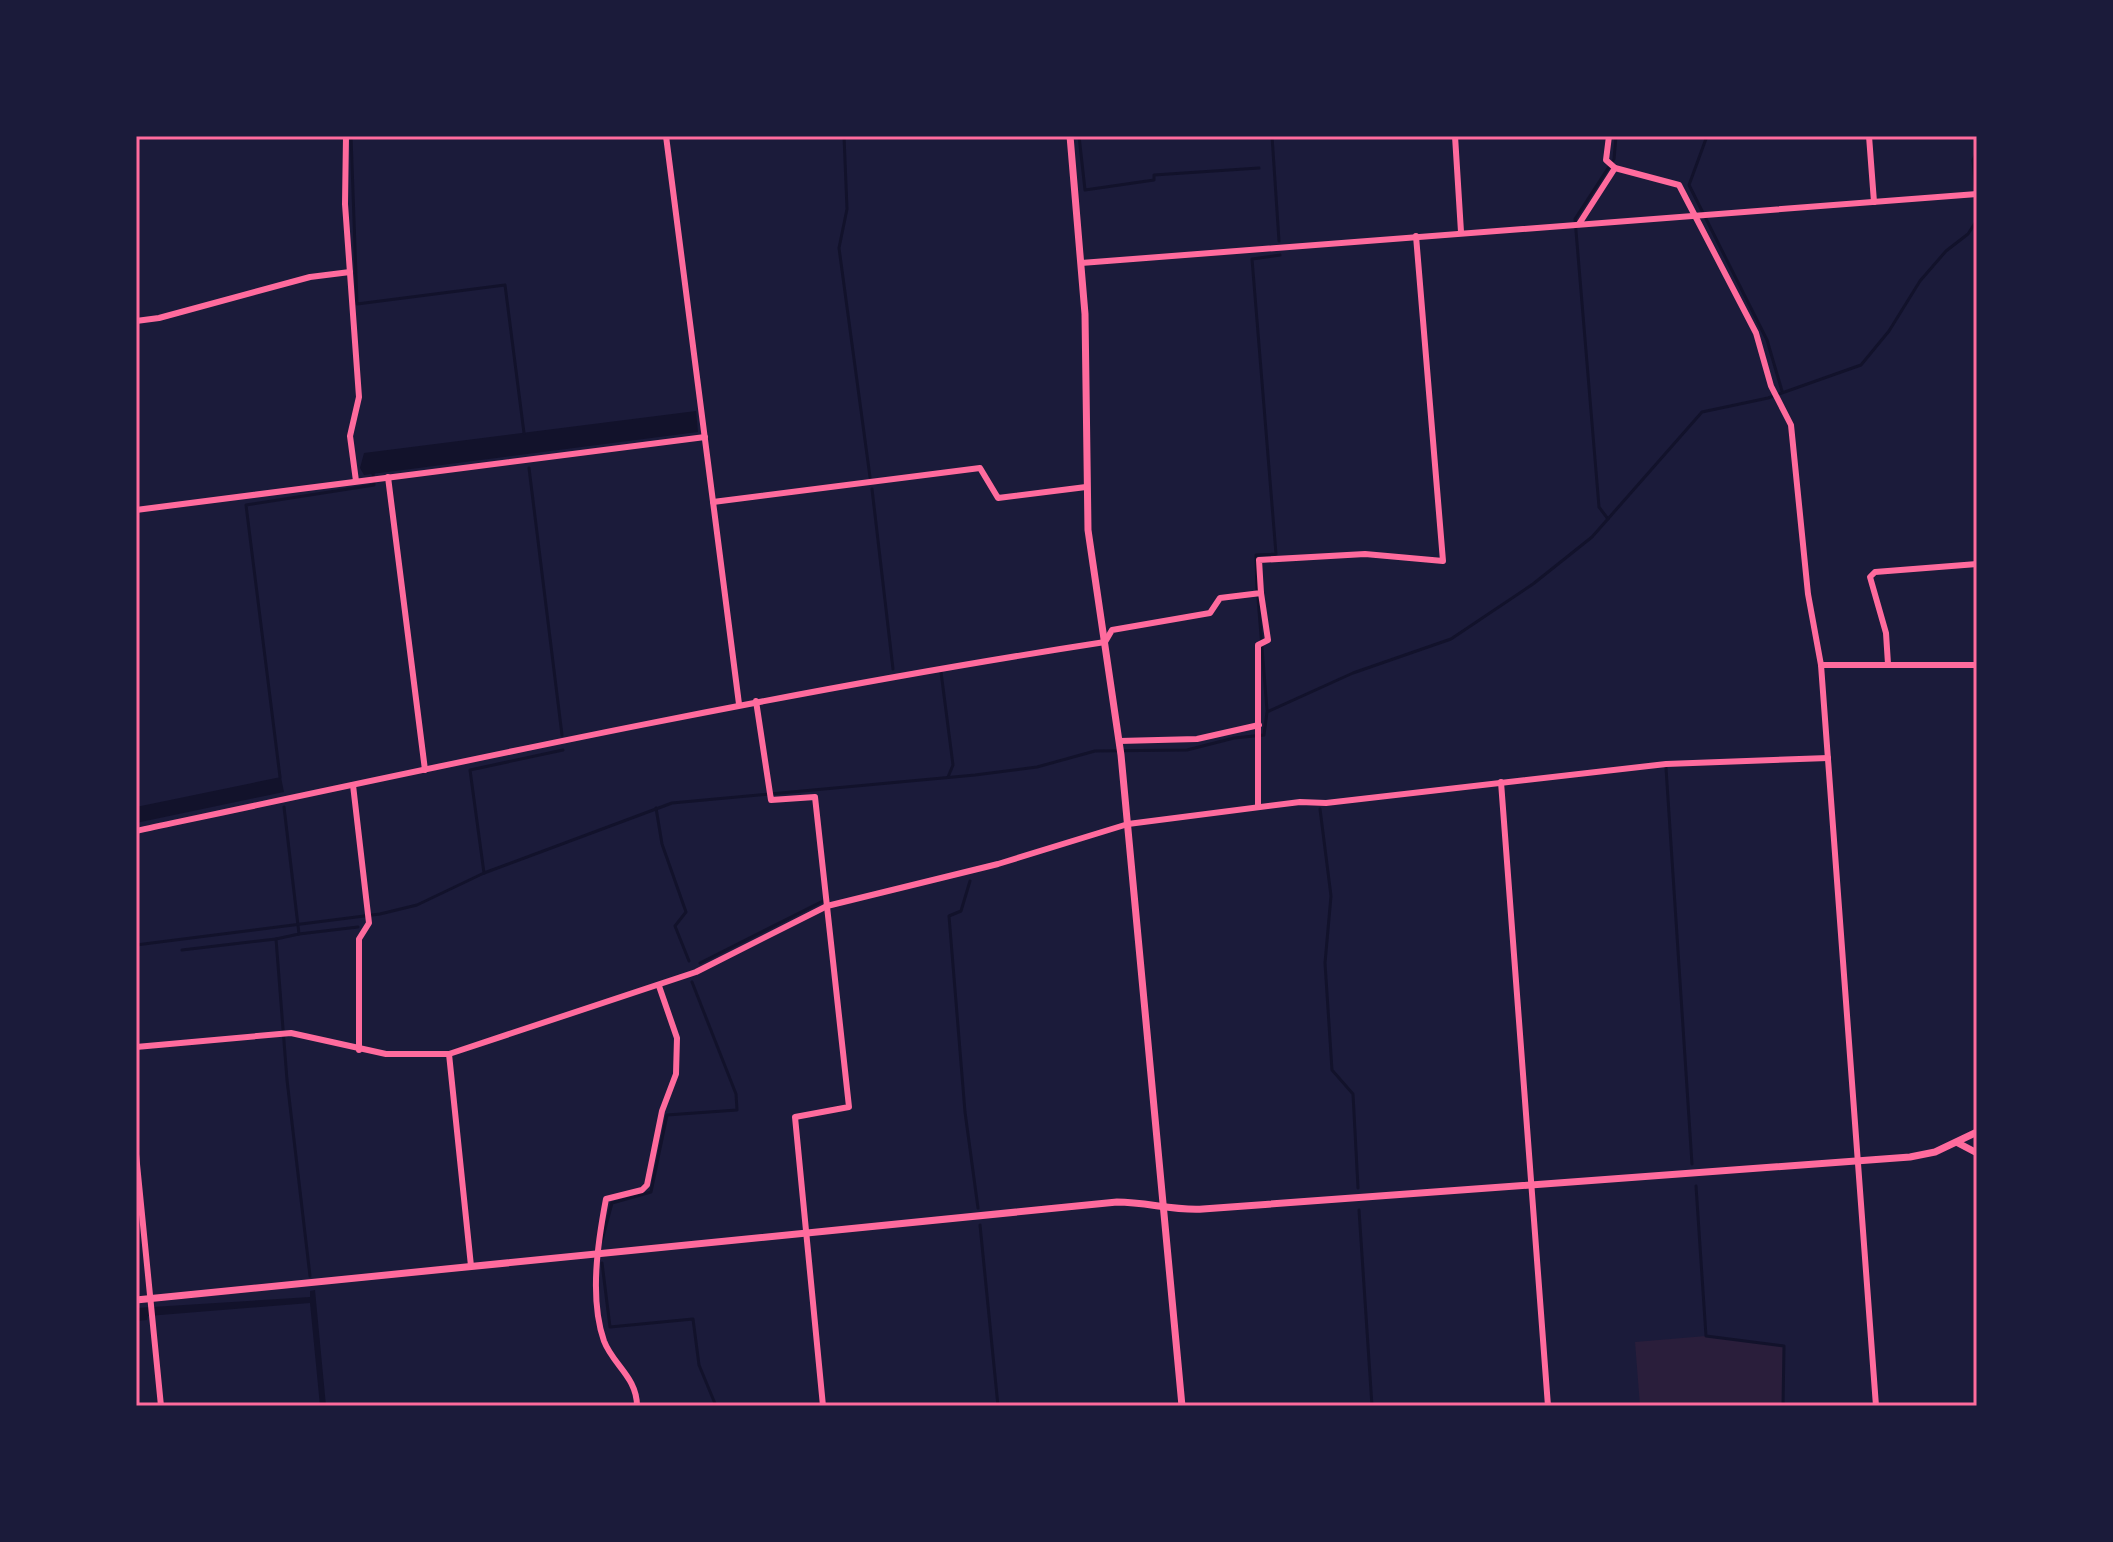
<svg xmlns="http://www.w3.org/2000/svg" width="2113" height="1542" viewBox="0 0 2113 1542" font-family="'Asap Condensed',sans-serif">
<style>
.green{fill:#2a1e3b}
.water{fill:#12122b}
.lines{fill:none;stroke-linecap:round;stroke-linejoin:round}
.stream{stroke:#12122b;stroke-width:3}
.minor{stroke:#ff6b9d;stroke-width:6}
.tertiary{stroke:#ff6b9d;stroke-width:7}
.neatline{fill:none;stroke:#ff6b9d;stroke-width:3}
</style>
<rect width="100%" height="100%" fill="#1b1b3a"/>
<polygon class="green" points="1706,1336 1784,1346 1783,1406 1640,1406 1635,1342"/>
<g class="water">
<polygon points="696,411 698,432 364,475 360,468 364,453"/>
<polygon points="281,777 284,792 136,823 136,807"/>
<polygon points="315,1290 326,1406 320,1406 310,1303 148,1316 147,1320 136,1321 136,1308 310,1297 310,1291"/>
</g>
<g class="lines">
<g class="stream">
<polyline points="351,136 357,304 505,285 524,433"/>
<polyline points="844,136 847,209 839,248 870,477"/>
<polyline points="1079,136 1085,190 1154,180 1154,175 1259,168"/>
<polyline points="1272,136 1279,241"/>
<polyline points="1707,136 1689,185 1767,340 1782,391"/>
<polyline points="1977,151 1973,160 1977,210"/>
<polyline points="529,468 562,735"/>
<polyline points="872,489 893,669"/>
<polyline points="1608,519 1599,507 1575,219 1614,159 1616,136"/>
<polyline points="1257,591 1256,555 1276,554 1252,259 1280,255"/>
<polyline points="1258,598 1267,710"/>
<polyline points="941,672 953,765 948,777"/>
<polyline points="1666,768 1692,1164"/>
<polyline points="280,777 246,505 374,485 373,473"/>
<polyline points="284,807 299,934 276,939 287,1080 310,1276"/>
<polyline points="656,808 662,844 686,912 675,926 689,961"/>
<polyline points="1320,809 1331,896 1325,963 1332,1070 1353,1094 1358,1188"/>
<polyline points="484,873 470,770 563,750"/>
<polyline points="970,881 961,911 949,916 965,1112 978,1208"/>
<polyline points="299,934 358,927"/>
<polyline points="136,945 380,914 417,905 484,873 672,803 975,775 1037,767 1095,751 1187,750 1234,738 1264,735 1267,712 1353,673 1451,639 1533,584 1592,537 1702,412 1768,398 1861,365 1889,331 1920,281 1946,251 1968,234 1977,220"/>
<polyline points="182,950 276,939"/>
<polyline points="700,963 823,901"/>
<polyline points="1696,1186 1706,1336 1784,1346 1783,1406"/>
<polyline points="1359,1210 1372,1406"/>
<polyline points="980,1225 998,1406"/>
<polyline points="602,1240 612,1203 651,1192 667,1115 737,1110 736,1094 692,982"/>
<polyline points="602,1263 610,1327 693,1319 699,1365 716,1406"/>
</g>
<g class="minor">
<polyline points="346,136 345,204 359,397 350,436 356,481"/>
<polyline points="666,136 739,704"/>
<polyline points="1455,136 1461,232"/>
<polyline points="1609,136 1606,160 1615,168 1679,185 1756,333 1771,386 1791,425 1808,594 1821,665 1876,1406"/>
<polyline points="1869,136 1874,202"/>
<polyline points="1579,224 1615,168"/>
<polyline points="1081,263 1977,194"/>
<polyline points="136,321 159,318 310,277 350,272"/>
<polyline points="388,477 425,770"/>
<polyline points="713,502 980,468 998,498 1086,487"/>
<polyline points="136,510 705,437"/>
<polyline points="1888,664 1886,633 1870,577 1875,572 1977,564"/>
<polyline points="1821,665 1977,665"/>
<polyline points="756,701 771,800 815,797 849,1107 795,1117 823,1406"/>
<polyline points="1119,741 1197,739 1259,725"/>
<polyline points="1501,782 1548,1406"/>
<polyline points="353,785 369,923 359,939 359,1050"/>
<polyline points="1258,807 1258,645 1268,640 1261,593"/>
<path d="M136 831C458 762 780 692 1105 642L1112 630 1210 613 1220 598 1261 593 1259 560 1365 554 1443 561 1416 236"/>
<polyline points="136,1047 291,1033 386,1054 449,1054 696,972 827,906 998,864 1128,824 1300,802 1326,803 1666,764 1828,758"/>
<polyline points="449,1054 471,1266"/>
<polyline points="136,1154 161,1406"/>
<path d="M637 1406C637 1377 613 1365 604 1341 589 1298 598 1241 606 1199L642 1190 647 1185 662 1111 676 1074 677 1038 659 986"/>
</g>
<g class="tertiary">
<polyline points="1070,136 1085,314 1088,530 1121,755 1182,1406"/>
<polyline points="1958,1143 1977,1153"/>
<path d="M136 1300 1117 1202C1147 1202 1174 1211 1203 1209L1910 1157 1935 1152 1977 1132"/>
</g>
</g>
<rect width="2113" height="1542" fill="none" stroke="#1b1b3a" stroke-width="276"/>
<rect x="138" y="138" width="1837" height="1266" class="neatline"/>
</svg>
